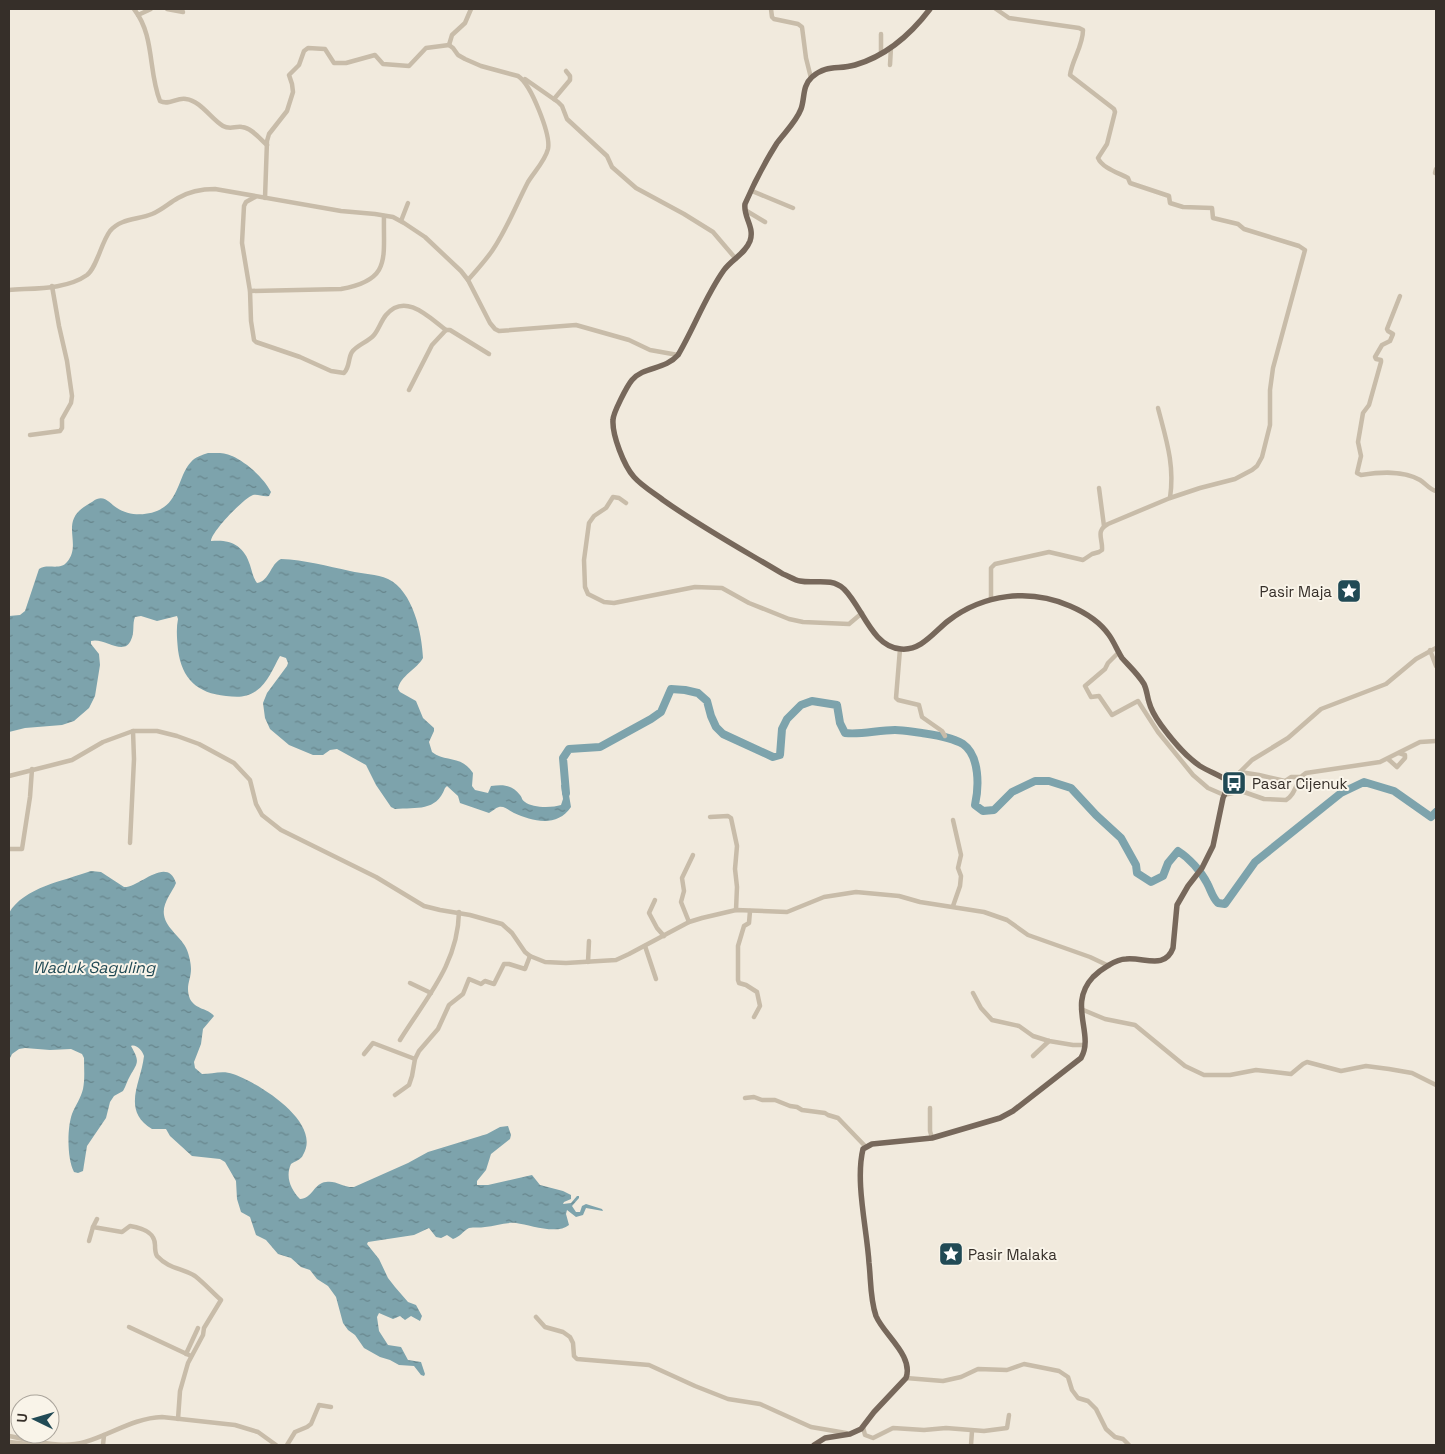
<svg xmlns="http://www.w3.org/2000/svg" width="1445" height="1454" viewBox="0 0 1445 1454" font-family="'Space Grotesk',sans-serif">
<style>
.water{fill:url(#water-ripples)}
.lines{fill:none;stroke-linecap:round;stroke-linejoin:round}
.river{stroke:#7da3ac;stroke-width:8}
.minor{stroke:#c8bca9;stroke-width:4.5}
.major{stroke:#77685b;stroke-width:5.5}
.labels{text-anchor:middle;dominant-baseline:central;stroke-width:4;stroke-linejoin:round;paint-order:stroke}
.poi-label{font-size:15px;fill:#362f29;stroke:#f9f4e9;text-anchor:start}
.water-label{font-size:16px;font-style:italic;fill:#214a55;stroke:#f9f4e9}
</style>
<defs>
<pattern id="water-ripples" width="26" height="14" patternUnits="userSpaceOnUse" patternTransform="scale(1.25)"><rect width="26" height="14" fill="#7da3ac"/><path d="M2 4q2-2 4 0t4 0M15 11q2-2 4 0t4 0" fill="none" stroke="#67858c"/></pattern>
</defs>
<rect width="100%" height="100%" fill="#f1eadd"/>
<g class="water">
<path d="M208 453C216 453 224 452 232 456 246 462 264 478 271 492L269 496C263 497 258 494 253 495 244 498 211 532 211 541 230 539 244 545 250 565 252 571 253 578 257 583 270 581 270 564 281 559 305 560 327 566 350 571 362 574 377 574 388 579 413 591 422 633 423 658 417 669 400 676 398 689L400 692 416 701 423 718 434 728V731L429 742 432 752C446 763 460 754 473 773L472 786 475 790 488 793 491 786C504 784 512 785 520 795 523 799 521 799 525 802 532 808 552 808 561 805L563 799 561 785 567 783 571 807C557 828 532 821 514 813 509 811 505 806 499 807 495 808 493 811 489 813L460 803 458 796 447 786 445 788C436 812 417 807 395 809L391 807 376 785 366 765 337 749 330 750 323 755H313L289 745 270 729 265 718 263 703 267 693 287 666 288 663 286 658 280 656C273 668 268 683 256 691 246 698 237 697 226 696 197 693 182 679 178 650 177 639 176 629 178 619L177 616 157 621 141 616 135 617C132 624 135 632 131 640 124 657 104 637 91 641V644L99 654 100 665 95 696 89 708 74 721 62 725 25 728 9 732V616L20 615 25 611 39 569C47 563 60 571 67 562 83 543 58 522 87 505 91 503 94 500 97 499 106 496 110 504 117 508 130 517 152 516 164 507 179 497 180 473 191 462 195 457 202 455 208 453Z"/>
<path d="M91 871 101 872 124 887C139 888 167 855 176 883 172 893 162 903 164 915 166 929 182 937 187 950 189 955 191 963 191 969 191 980 185 986 190 999 196 1010 208 1008 214 1016L203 1029 201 1044 194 1062 195 1068 202 1074C212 1074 223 1070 233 1074 257 1082 323 1122 303 1155 301 1160 295 1161 291 1164 285 1177 291 1190 300 1199 312 1199 314 1183 326 1182 336 1180 344 1188 354 1187L408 1163 428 1152 487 1134 500 1127 508 1126 511 1135 510 1139 491 1154 486 1170 477 1181V1185H488L532 1175 540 1185 563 1191 571 1195V1199L564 1202 563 1204 571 1203 577 1196H579V1198L572 1206 576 1212H580L582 1206 586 1204 602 1209 603 1211 586 1208 583 1215 576 1217 567 1210 566 1214 569 1225C557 1235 530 1225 516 1223 505 1222 495 1226 485 1227 480 1228 474 1227 469 1228 463 1231 460 1237 453 1239L447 1235 441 1238 436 1237 429 1228 414 1235 368 1242 367 1244 379 1259 388 1278 395 1287 408 1302 416 1305 422 1316 420 1321 411 1316 405 1320 400 1316 393 1319 379 1313 377 1317 379 1331 388 1345 401 1347 408 1360 421 1362 425 1374 424 1376 421 1375 414 1366 399 1365 390 1360 380 1357 364 1348 355 1335 348 1330 343 1323 336 1297 328 1286 317 1279 310 1270 301 1267 291 1258 278 1254 266 1240 256 1235 250 1217 241 1212 237 1199 236 1181 225 1162 220 1159 192 1156 170 1136 166 1129H152C121 1110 141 1083 144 1056 142 1050 136 1044 131 1046 140 1062 138 1062 130 1076 127 1081 126 1086 123 1091L114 1096 110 1102 106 1118 87 1146 83 1171 78 1173 74 1172C67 1159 67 1128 72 1114 75 1106 81 1098 83 1089 85 1079 84 1069 84 1058L82 1054 71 1049 50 1050 25 1048 19 1049 12 1054 9 1060V913C24 887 64 881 91 871Z"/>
</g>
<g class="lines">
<path class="river" d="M566 793 563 758 569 749 600 747 651 719 661 712 671 689 685 690 698 693 707 701 711 716 716 727 723 734 773 757 780 755 782 729 787 719 801 705 812 701 837 705 840 723 845 733C861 735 878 730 895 730 904 730 913 732 922 733 935 735 951 737 963 744 980 756 979 787 975 805L983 811 994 810 1012 792 1035 781H1049L1071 788 1096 815 1121 838 1136 865 1137 873 1151 882 1163 876 1168 863 1178 851C1189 858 1201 871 1207 883 1211 890 1212 897 1218 903L1225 904 1255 862 1341 793 1364 782 1394 791 1431 817 1436 812"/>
<g class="minor">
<path d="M134 9C155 36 148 71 160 101 169 106 177 97 186 99 201 101 211 119 223 126 230 130 235 126 242 127 252 128 260 139 267 145"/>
<polyline points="167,9 183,12"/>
<polyline points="771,9 772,17 774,19 798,24 802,27 806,58 811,78"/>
<polyline points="138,15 151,9"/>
<polyline points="881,34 881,53"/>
<polyline points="449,45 452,35 465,23 471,9"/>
<polyline points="890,65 891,47"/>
<polyline points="525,79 558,102 562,106 567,119 607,156 612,167 636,188 684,214 713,232 736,259"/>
<polyline points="554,99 570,80 570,76 566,71"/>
<polyline points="1435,173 1436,169"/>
<polyline points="752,191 793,208"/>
<path d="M255 197 246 202 244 206 242 243 250 291 251 321 254 340 256 342 300 357 331 371 344 373C350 367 348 358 352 352 357 345 368 342 374 335 379 329 381 321 386 315 405 292 429 317 446 330L432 345 409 390"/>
<path d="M265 198 267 141 269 134 287 111 293 92 292 84 289 75 299 65 304 51 308 48 325 49 334 63H346L375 55 383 64 409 66 426 48 449 45 453 48 458 55 465 59 481 66 518 76C531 84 551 135 548 149 545 161 534 172 528 182 516 205 507 229 492 251 485 261 476 271 468 280"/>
<polyline points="745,210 765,222"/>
<polyline points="401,221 408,203"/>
<path d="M9 290C33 288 66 290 87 275 97 267 101 243 110 231 121 218 138 220 152 214 162 210 169 203 178 198 190 191 202 189 215 189L341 211 375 214 393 217 404 223 425 237 461 271 468 280 490 323 495 329 499 331 576 325 629 340 650 350 678 355"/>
<path d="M250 291 341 289C392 280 383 258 384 216"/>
<path d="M1400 296 1387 329 1388 331 1393 334 1390 341 1382 345 1375 357 1376 359 1381 360V362L1369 405 1363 413 1358 442 1361 456 1357 473 1361 475C1380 472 1403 470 1420 480 1425 483 1430 490 1436 491"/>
<polyline points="446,330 450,330 489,354"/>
<path d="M1158 408C1166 439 1175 465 1170 498"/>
<polyline points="30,435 60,431 62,428 62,419 71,403 72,396 67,361 59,326 52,286"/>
<polyline points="1099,488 1104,526"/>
<polyline points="626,503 619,498 613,497 606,508 594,516 589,523 584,560 585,587 588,594 604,602 614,603 695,587 722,588 749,603 789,619 803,622 849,624 862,613"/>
<path d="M991 599V568L995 564 1049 552 1083 560 1092 554 1099 552 1102 550C1103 539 1095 531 1108 524L1170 498 1200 488 1235 479 1252 470 1257 466 1262 457 1270 425V390L1273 368 1305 250 1299 246 1244 229 1238 224 1213 218 1212 208 1183 207 1170 203 1169 196 1130 183 1128 178C1119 173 1102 168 1098 158L1107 144 1115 112 1114 109 1070 75C1072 60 1083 46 1083 30L1079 28 1009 18 996 9"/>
<polyline points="900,649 896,698 898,700 919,705 922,717 942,731 945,736"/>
<polyline points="1430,650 1436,666"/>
<path d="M1119 652 1108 663 1105 669 1085 686 1091 697 1099 696 1112 715 1138 701 1158 732 1193 775 1208 788 1224 795 1241 791 1264 799 1286 800C1298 793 1294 780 1306 773L1380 762 1420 742 1436 741"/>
<polyline points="1388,759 1397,767 1405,758 1405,755 1399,753"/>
<polyline points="1240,772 1259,775 1285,781 1291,777 1300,777"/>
<polyline points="9,776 72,760 103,742 133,731 157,731 177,736 199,744 234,763 250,780 256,804 262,815 281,830 376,877 424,906 440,910 470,915 502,924 512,933 525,952 530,956 545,962 566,963 616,960 629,954 689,922 702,918 736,910 787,912 824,897 856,892 899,896 920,902 984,912 1007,920 1028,935 1090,957 1109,966"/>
<polyline points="1230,782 1252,760 1288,738 1321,709 1386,684 1416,659 1436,648"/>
<polyline points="710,817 728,816 731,818 737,846 735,869 737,887 736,910"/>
<polyline points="130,843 134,759 133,731"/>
<polyline points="9,849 22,849 30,797 32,769"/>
<polyline points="655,900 649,913 657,928 664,936"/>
<polyline points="953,906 960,886 961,876 958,868 961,855 953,820"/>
<polyline points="750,911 749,923 744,926 738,946 738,980 739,983 746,985 757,992 760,1006 754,1017"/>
<polyline points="689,922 681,902 684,891 682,878 693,855"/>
<polyline points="645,946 656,979"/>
<polyline points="588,962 589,941"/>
<polyline points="410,983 431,993"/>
<polyline points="973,993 981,1008 992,1020 1019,1026 1033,1036 1049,1041 1073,1045 1084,1045"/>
<polyline points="1081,1009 1105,1019 1135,1025 1185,1066 1204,1075 1230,1075 1256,1070 1291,1074 1303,1064 1307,1062 1341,1071 1366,1066 1389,1069 1412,1073 1436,1085"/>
<path d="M400 1040C426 998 458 964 459 912"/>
<polyline points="364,1054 373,1043 415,1059"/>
<polyline points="1033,1056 1049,1041"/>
<polyline points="395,1095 409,1085 412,1076 415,1059 419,1051 438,1029 449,1005 463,994 469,979 481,984 485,981 494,984 504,964 509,964 525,969 530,956"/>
<polyline points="745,1098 754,1097 762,1100 775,1100 790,1106 797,1107 802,1110 825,1113 828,1115 838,1118 865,1146"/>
<polyline points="930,1108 930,1131 932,1138"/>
<path d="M97 1219 93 1227 122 1232 130 1226C142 1228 155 1232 155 1245 155 1249 155 1253 157 1256 169 1269 182 1268 195 1276 204 1283 212 1292 221 1300L204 1328 203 1335 188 1363 180 1391 178 1419"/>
<polyline points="89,1241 93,1227"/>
<polyline points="536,1317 545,1327 563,1332 570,1337 573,1343 574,1356 577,1359 649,1365 695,1386 728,1399 760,1404 811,1427 846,1433"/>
<polyline points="129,1327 191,1356"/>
<polyline points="186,1354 198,1328"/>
<polyline points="906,1378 943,1381 961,1377 978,1369 1007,1370 1024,1364 1059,1371 1068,1377 1072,1390 1078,1398 1088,1401 1096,1409 1106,1429 1115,1437 1123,1439 1129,1445"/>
<polyline points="863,1427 865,1435 873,1438 893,1428 924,1430 946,1428 984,1431 1007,1428 1009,1415"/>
<path d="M9 1436C33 1441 61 1449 85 1442 112 1434 134 1418 162 1417L235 1425 258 1432 276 1445"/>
<polyline points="9,1442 28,1444 36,1442"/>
<polyline points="103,1445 104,1435"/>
<polyline points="287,1445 295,1432 307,1427 311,1424 319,1405 331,1407"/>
<polyline points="971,1445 972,1431"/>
</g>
<path class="major" d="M814 1445 825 1438 850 1434 861 1429 874 1412 906 1378C914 1356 884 1335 876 1316 870 1299 871 1280 869 1263 867 1229 855 1182 863 1149L872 1144 932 1138 1000 1118 1013 1111 1081 1058C1095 1034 1067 1005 1093 977 1100 970 1116 959 1126 959 1144 957 1165 970 1173 948L1177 905 1188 886 1202 868 1213 846 1223 798 1230 782C1221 776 1210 772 1200 766 1185 756 1172 740 1161 725 1156 718 1151 710 1149 702 1147 696 1147 690 1144 684 1138 674 1129 666 1122 658 1117 650 1114 642 1109 635 1100 622 1084 612 1070 606 1030 588 983 594 948 621 934 632 921 651 901 649 872 647 863 608 844 589 831 577 815 584 800 581 794 580 789 576 783 574 743 550 701 527 663 500 654 493 642 486 634 477 624 466 612 435 613 420 613 413 627 386 632 380 644 366 665 370 678 355 694 328 706 295 724 270 732 259 745 254 750 241 755 227 743 217 745 204 754 183 765 162 777 143 785 132 796 122 801 109 805 98 802 86 812 77 827 64 838 70 855 65 886 56 911 34 930 9"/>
</g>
<defs>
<symbol id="sight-square" viewBox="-11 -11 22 22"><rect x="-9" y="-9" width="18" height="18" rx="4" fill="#214a55" stroke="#f9f4e9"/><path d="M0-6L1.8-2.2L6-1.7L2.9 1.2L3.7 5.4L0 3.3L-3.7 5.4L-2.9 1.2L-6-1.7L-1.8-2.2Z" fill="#fff"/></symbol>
<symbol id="bus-square" viewBox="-11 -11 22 22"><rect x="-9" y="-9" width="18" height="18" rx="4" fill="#214a55" stroke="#f9f4e9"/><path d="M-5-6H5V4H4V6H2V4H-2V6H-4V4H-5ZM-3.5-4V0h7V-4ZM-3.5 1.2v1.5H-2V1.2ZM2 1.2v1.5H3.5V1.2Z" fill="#fff"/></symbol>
</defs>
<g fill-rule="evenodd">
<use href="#sight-square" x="1335" y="577" width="28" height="28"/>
<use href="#bus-square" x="1220" y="769" width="28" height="28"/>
<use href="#sight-square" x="937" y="1240" width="28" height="28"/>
</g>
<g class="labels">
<g class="poi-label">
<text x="1332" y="591" text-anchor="end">Pasir Maja</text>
<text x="1252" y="783">Pasar Cijenuk</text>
<text x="968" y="1254">Pasir Malaka</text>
</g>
<g class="water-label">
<text x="94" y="967">Waduk Saguling</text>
</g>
</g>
<rect width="1445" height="1454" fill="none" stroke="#362f29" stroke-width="20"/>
<g transform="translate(35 1419) rotate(275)"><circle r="24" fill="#f9f4e9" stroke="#aba59c"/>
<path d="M0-4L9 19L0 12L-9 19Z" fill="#214a55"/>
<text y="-8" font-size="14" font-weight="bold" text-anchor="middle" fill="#362f29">U</text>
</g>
</svg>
